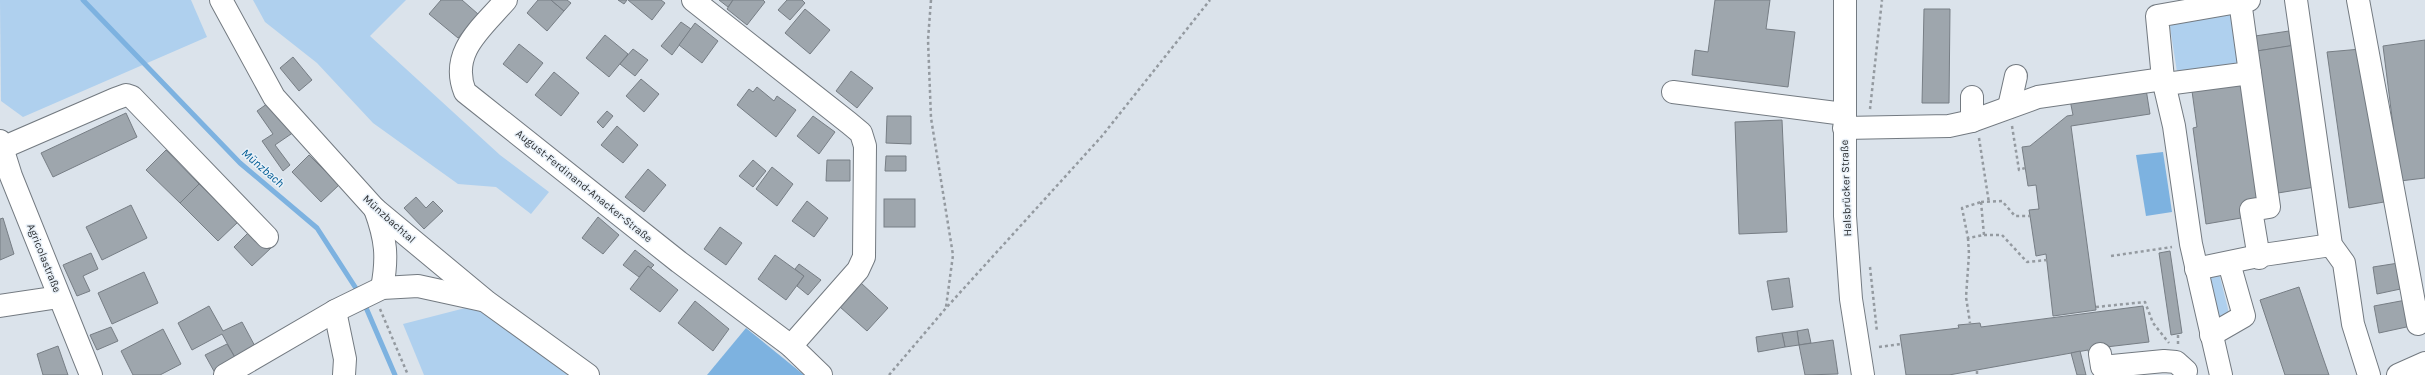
<svg xmlns="http://www.w3.org/2000/svg" width="2425" height="375" viewBox="0 0 2425 375" font-family="Karla,sans-serif">
<style>
.green{fill:#afd0ee}
.water{fill:#7db2e0}
.lines{fill:none;stroke-linecap:round;stroke-linejoin:round}
.stream{stroke:#7db2e0;stroke-width:5}
.building{fill:#9ea6ad;stroke:#777e85}
.minor-casing{stroke:#737a81;stroke-width:24}
.major-casing{stroke:#737a81;stroke-width:24}
.path{stroke:#949aa0;stroke-width:2.5;stroke-dasharray:3 3;stroke-linecap:butt}
.minor{stroke:#fff;stroke-width:22}
.major{stroke:#fff;stroke-width:22}
.labels{text-anchor:middle;dominant-baseline:central;stroke-width:3;stroke-linejoin:round;paint-order:stroke}
.street-label{font-size:11px;fill:#2b2e31;stroke:#e8f0f8}
.water-label{font-size:12px;font-style:italic;fill:#005c94;stroke:#e8f0f8}
</style>
<rect width="100%" height="100%" fill="#dbe3eb"/>
<g class="green">
<polygon points="0,0 191,0 207,37 23,117 1,101"/>
<polygon points="253,0 406,0 370,36 500,155 549,192 531,214 496,187 458,184 373,123 317,63 265,22"/>
<polygon points="2235,12 2243,65 2177,72 2170,27 2172,22"/>
<polygon points="2217,274 2220,277 2228,309 2228,314 2222,319 2218,317 2209,277"/>
<polygon points="473,306 572,375 424,375 403,324"/>
</g>
<g class="water">
<polygon points="2163,152 2172,212 2146,216 2136,155"/>
<polygon points="746,328 804,375 707,375"/>
</g>
<g class="lines">
<g class="stream">
<polyline points="83,0 240,163 317,228 359,293"/>
<polyline points="364,303 395,375"/>
</g>
</g>
<g class="building">
<polygon points="441,0 462,0 478,14 458,38 429,14"/>
<polygon points="538,0 551,0 564,11 547,31 527,13"/>
<polygon points="551,0 567,0 571,3 564,11"/>
<polygon points="618,0 627,0 624,4"/>
<polygon points="628,0 661,0 665,3 652,20"/>
<polygon points="719,0 733,0 728,7"/>
<polygon points="733,0 763,0 765,2 747,25 727,9"/>
<polygon points="787,0 802,0 805,3 790,20 778,10"/>
<polygon points="1715,0 1770,0 1766,29 1795,32 1788,87 1692,75 1695,50 1708,52"/>
<polygon points="805,9 830,30 810,54 785,33"/>
<polygon points="1924,9 1950,9 1949,103 1922,103"/>
<polygon points="681,22 691,29 672,55 661,46"/>
<polygon points="695,23 718,41 702,63 679,45"/>
<polygon points="2289,31 2291,46 2257,51 2255,36"/>
<polygon points="605,35 628,54 609,77 586,58"/>
<polygon points="2425,40 2425,178 2400,181 2383,46"/>
<polygon points="519,44 543,63 527,83 503,64"/>
<polygon points="2295,45 2315,187 2278,193 2257,51"/>
<polygon points="633,49 648,60 635,76 620,64"/>
<polygon points="2361,49 2384,202 2349,208 2327,52"/>
<polygon points="293,57 312,80 299,91 280,68"/>
<polygon points="851,71 873,88 857,108 836,91"/>
<polygon points="554,72 579,93 561,116 535,95"/>
<polygon points="2247,77 2263,201 2247,217 2206,224 2193,128 2197,127 2191,84"/>
<polygon points="641,79 659,94 644,112 626,96"/>
<polygon points="757,87 774,101 777,96 796,110 776,137 737,105 749,89 753,92"/>
<polygon points="2146,89 2150,114 2071,126 2096,310 2053,316 2046,254 2036,256 2030,216 2029,210 2039,209 2036,185 2028,186 2022,147 2030,146 2067,116 2073,115 2070,100"/>
<polygon points="271,101 294,132 275,145 290,165 283,171 262,141 273,134 257,111"/>
<polygon points="607,111 613,116 603,128 597,122"/>
<polygon points="126,113 137,137 53,177 41,153"/>
<polygon points="813,116 835,132 819,154 797,136"/>
<polygon points="887,116 911,116 911,144 886,143"/>
<polygon points="1782,120 1787,232 1739,234 1735,122"/>
<polygon points="617,126 638,145 623,163 601,145"/>
<polygon points="166,150 199,184 180,203 146,170"/>
<polygon points="309,155 339,185 321,202 292,172"/>
<polygon points="886,156 906,156 906,171 885,171"/>
<polygon points="753,160 766,171 753,187 739,176"/>
<polygon points="827,160 850,160 850,181 826,181"/>
<polygon points="772,167 793,184 777,206 756,189"/>
<polygon points="648,169 666,185 644,212 625,197"/>
<polygon points="199,184 238,222 218,241 180,203"/>
<polygon points="416,197 426,208 433,201 443,211 424,229 404,208"/>
<rect x="884" y="199" width="31" height="28"/>
<polygon points="807,201 828,218 814,237 792,221"/>
<polygon points="131,205 147,238 102,260 86,227"/>
<polygon points="598,217 619,235 603,254 582,238"/>
<polygon points="3,218 14,254 0,260 0,219"/>
<polygon points="720,227 742,243 726,265 704,249"/>
<polygon points="252,229 271,248 252,266 234,247"/>
<polygon points="635,250 654,265 651,268 648,266 639,277 623,265"/>
<polygon points="2170,251 2182,333 2171,335 2159,253"/>
<polygon points="91,253 98,269 83,276 90,291 77,296 63,265"/>
<polygon points="775,255 804,276 786,300 758,279"/>
<polygon points="2405,262 2410,287 2377,294 2373,267"/>
<polygon points="799,264 821,280 808,295 797,286 804,276 795,269"/>
<polygon points="648,266 678,290 660,312 630,289"/>
<polygon points="144,272 158,303 112,324 98,293"/>
<polygon points="1789,278 1793,307 1772,310 1767,281"/>
<polygon points="861,283 888,308 867,331 840,307"/>
<polygon points="2299,287 2321,352 2329,375 2285,375 2260,300"/>
<polygon points="2406,300 2411,326 2379,333 2374,306"/>
<polygon points="695,301 729,329 713,351 678,323"/>
<polygon points="209,306 223,331 242,322 257,350 237,361 222,334 192,350 178,323"/>
<polygon points="2143,306 2149,342 2106,347 2100,354 2089,355 2088,350 1949,375 1906,375 1900,335 1959,328 1958,325 1980,323 1981,327"/>
<polygon points="111,327 118,341 97,350 90,335"/>
<polygon points="163,329 181,364 160,375 133,375 121,351"/>
<polygon points="1808,329 1811,343 1799,345 1797,331"/>
<polygon points="1797,331 1799,345 1785,347 1782,333"/>
<polygon points="1782,333 1785,347 1758,352 1756,337"/>
<polygon points="1833,340 1838,374 1805,375 1799,345"/>
<polygon points="227,344 237,361 215,373 205,355"/>
<polygon points="58,346 68,375 43,375 37,354"/>
<polygon points="2080,351 2086,375 2077,375 2071,353"/>
</g>
<g class="lines">
<defs>
<g id="minor">
<polyline points="221,0 274,97 375,209 487,302 588,375"/>
<path d="M506 0C482 28 449 52 465 92L679 262 791 346 821 375"/>
<polyline points="693,0 849,123 861,133 865,146 864,257 858,270 791,346"/>
<polyline points="2296,0 2331,245 2344,263 2353,324 2369,375"/>
<polyline points="2358,0 2418,324"/>
<polyline points="2250,73 2269,207 2251,210 2259,258"/>
<polyline points="2163,79 2157,16 2249,0"/>
<polyline points="2166,84 2250,73 2240,1"/>
<polyline points="1673,92 1844,114"/>
<polyline points="2009,107 2016,76"/>
<polyline points="1972,121 1972,97"/>
<polyline points="1844,128 1949,126 1972,121 2038,97 2163,79 2174,126 2191,244 2221,375"/>
<polyline points="0,141 11,176 91,375"/>
<polyline points="2,148 115,99 126,95 132,97 267,237"/>
<path d="M375 209C386 239 388 257 382 288"/>
<polyline points="2196,269 2263,255 2331,245"/>
<polyline points="0,306 59,297"/>
<polyline points="335,311 345,359 344,375"/>
<polyline points="2211,335 2244,316 2229,263"/>
<polyline points="2100,354 2102,367 2164,361 2176,362 2186,371"/>
<polyline points="225,375 335,311 382,288 418,286 482,300"/>
<polyline points="2398,375 2425,363"/>
</g>
<polyline id="major" points="1845,0 1845,216 1851,299 1863,375"/>
</defs>
<use href="#minor" class="minor-casing"/>
<use href="#major" class="major-casing"/>
<g class="path">
<polyline points="931,0 928,40 931,118 953,255 946,307"/>
<polyline points="1870,109 1882,0"/>
<polyline points="2012,126 2019,170 2025,168"/>
<polyline points="1979,138 1989,203"/>
<polygon points="1981,202 1984,235 1968,238 1962,208"/>
<polyline points="1981,202 2002,201 2015,216 2030,216"/>
<polyline points="1984,235 2002,235 2027,262 2047,260"/>
<polyline points="1968,238 1969,254 1966,297 1970,323"/>
<polyline points="2111,256 2172,247"/>
<polyline points="1870,267 1877,332"/>
<polyline points="2096,307 2145,302 2153,323 2169,343"/>
<polyline points="380,309 408,375"/>
<polyline points="2178,344 2178,334"/>
<polyline points="1879,347 1901,344"/>
<polyline points="1977,371 1977,375"/>
<polyline points="889,375 946,308 1102,136 1210,0"/>
</g>
<use href="#minor" class="minor"/>
<use href="#major" class="major"/>
</g>
<g class="labels">
<g class="street-label">
<text transform="translate(584 186) rotate(39)">August-Ferdinand-Anacker-Straße</text>
<text transform="translate(1846 188) rotate(-92)">Halsbrücker Straße</text>
<text transform="translate(389 219) rotate(42)">Münzbachtal</text>
<text transform="translate(44 258) rotate(68)">Agricolastraße</text>
</g>
<g class="water-label">
<text transform="translate(263 168) rotate(41)">Münzbach</text>
</g>
</g>
</svg>
